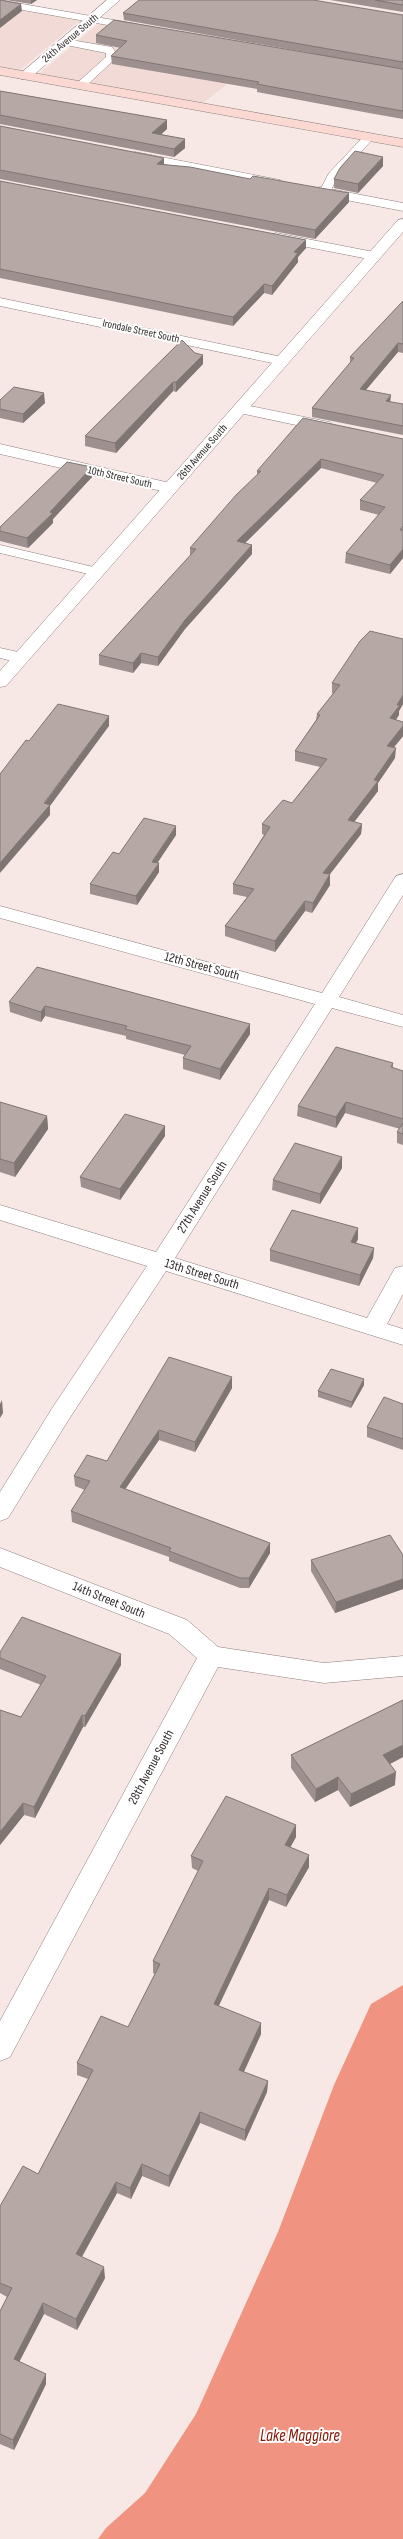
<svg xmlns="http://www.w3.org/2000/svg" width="403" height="2539" viewBox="0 0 403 2539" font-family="'Sofia Sans Condensed',sans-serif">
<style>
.built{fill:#f2dad6}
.water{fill:#f09381}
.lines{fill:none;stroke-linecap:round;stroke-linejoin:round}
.service-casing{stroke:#8b7e7c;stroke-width:1}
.minor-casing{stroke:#8b7e7c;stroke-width:1}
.tertiary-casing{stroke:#8b7e7c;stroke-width:1}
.secondary-casing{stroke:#8b7e7c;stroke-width:1}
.service{fill:#fff;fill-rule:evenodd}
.minor{fill:#fff;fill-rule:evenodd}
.tertiary{fill:#fff;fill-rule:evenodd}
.secondary{fill:#fbd8d2;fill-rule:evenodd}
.wall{fill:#9d908e}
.shaded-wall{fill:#7f7674}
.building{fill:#b6a8a5;stroke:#7f7674}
.labels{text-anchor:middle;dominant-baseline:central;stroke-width:4;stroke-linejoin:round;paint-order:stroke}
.far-street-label{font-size:11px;fill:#2f2a29;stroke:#fff}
.street-label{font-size:13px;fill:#2f2a29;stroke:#fff}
.near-water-label{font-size:17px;font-style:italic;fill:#831504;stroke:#fff}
</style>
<rect width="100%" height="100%" fill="#f7e8e5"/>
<g class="built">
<polygon points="0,5 81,19 20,70 0,67"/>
<polygon points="100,22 270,51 203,103 39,74"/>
</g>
<polygon class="water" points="403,1985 403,2539 98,2539 106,2528 145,2493 196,2414 278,2232 334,2085 371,2004"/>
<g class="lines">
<defs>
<g id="service">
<polygon points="0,0 136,24 141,27 136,30 0,6"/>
<polygon points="65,39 112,47 116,53 116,58 85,87 77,87 77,83 106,57 106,53 61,44 61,40"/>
<polygon points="369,134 373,135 373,139 338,176 329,194 321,194 319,192 329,173 365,135"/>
<polygon points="0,545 102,569 104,572 97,576 0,553"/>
</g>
<g id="minor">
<polygon points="107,0 120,0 29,79 21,79 19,76 21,73"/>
<polygon points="135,152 280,180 287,184 280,188 130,159 128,156"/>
<polygon points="320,187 403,203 403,211 315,194 313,191"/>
<polygon points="276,233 374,252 381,256 374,260 271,240 269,237"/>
<polygon points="0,298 282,357 289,361 282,365 0,306"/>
<polygon points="240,404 329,422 337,427 329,432 235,412 232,409 235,406"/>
<polygon points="0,444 170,483 178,488 170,493 0,454"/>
<polygon points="0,648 27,654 30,658 27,662 21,663 0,658"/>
<polygon points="403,874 403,895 339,997 403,1015 403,1027 332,1008 175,1258 367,1318 395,1268 403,1266 403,1294 387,1324 403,1329 403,1345 166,1271 69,1419 8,1518 0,1521 0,1492 53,1407 147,1266 0,1220 0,1205 156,1252 315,1004 0,918 0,906 322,993 396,876"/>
<polygon points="0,1548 187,1620 218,1647 324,1663 403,1656 403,1676 324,1683 218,1667 10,2057 0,2061 0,2021 197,1658 169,1634 0,1567"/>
</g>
<polygon id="tertiary" points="403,219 403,232 6,686 0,687 0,671 398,220"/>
<polygon id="secondary" points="0,67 403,139 403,147 0,75"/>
</defs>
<use href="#service" class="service-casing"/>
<use href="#minor" class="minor-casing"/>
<use href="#tertiary" class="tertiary-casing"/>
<use href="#secondary" class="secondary-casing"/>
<use href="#service" class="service"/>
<use href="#minor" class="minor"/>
<use href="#tertiary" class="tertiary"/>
<use href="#secondary" class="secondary"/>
</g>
<g class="wall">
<polygon points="6,0 37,0 31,4"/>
<polygon points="330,0 403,0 403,12"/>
<polygon points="123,13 403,15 403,119 369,113 257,92 257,89 112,64 111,56 121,48 96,43 96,35 316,54 124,20"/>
<polygon points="0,91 167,120 167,129 160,134 185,139 185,148 174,157 0,124 0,126 164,164 250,179 349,193 349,202 315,239 0,179"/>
<polygon points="383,166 358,193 334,188 334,179"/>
<polygon points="0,181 306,248 298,257 298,262 272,295 264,293 233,326 0,278"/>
<polygon points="403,301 403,353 398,352 366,390 390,402 403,404 403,435 312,417 312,408 350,363 350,357"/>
<polygon points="182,340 203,364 176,392 173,391 116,453 85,446 85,436"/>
<polygon points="0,400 45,403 23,423 0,418"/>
<polygon points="403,439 403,558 390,574 345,563 346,553 379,515 360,510 360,500 377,483 321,468 245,543 252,545 252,554 185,629 158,666 141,663 133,673 99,665 99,655 190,556 190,548 257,475 257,471"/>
<polygon points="92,467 92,477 53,519 53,523 28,548 0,541 0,527"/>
<polygon points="403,639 403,704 399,711 399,715 396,720 403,722 403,736 394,747 395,758 378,783 378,791 354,822 362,824 361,834 330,874 330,885 312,913 305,911 275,952 225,936 225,926 247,897 233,894 233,884 264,835 262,834 262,824 292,803 320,767 295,761 295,751 316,720 317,714 333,694 332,693 332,683"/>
<polygon points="176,835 157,863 159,872 137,905 90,894 90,884 119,854"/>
<polygon points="9,1002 250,1024 250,1034 220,1080 183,1069 183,1058 185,1055 126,1039 126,1036 45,1016 41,1022 10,1012"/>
<polygon points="393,1063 393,1068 403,1071 403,1145 397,1143 397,1132 400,1129 345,1113 336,1128 297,1116 298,1106"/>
<polygon points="0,1102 47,1116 48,1129 15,1177 0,1172"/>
<polygon points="165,1126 165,1136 120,1200 81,1187 80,1177"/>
<polygon points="342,1157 342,1168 320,1204 272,1190 273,1180"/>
<polygon points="358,1228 358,1239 356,1243 374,1248 373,1258 359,1286 270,1261 270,1250"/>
<polygon points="232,1377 232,1388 195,1452 159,1440 125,1489 270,1543 270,1553 249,1588 240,1588 169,1561 169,1557 72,1522 71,1511 85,1490 75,1486 74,1476 107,1461"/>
<polygon points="364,1385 351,1408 318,1397 318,1391"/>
<polygon points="403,1404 403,1450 367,1437 367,1427"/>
<polygon points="403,1555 403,1589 335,1613 311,1571 311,1560"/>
<polygon points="0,1652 121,1665 85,1727 83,1727 35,1818 24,1815 0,1845 0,1710 21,1717 41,1685 0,1669"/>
<polygon points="403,1700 403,1757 390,1764 395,1785 350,1807 338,1790 315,1802 291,1768 291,1755"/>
<polygon points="296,1825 296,1837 290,1847 309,1867 286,1907 269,1900 218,2006 261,2034 244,2072 268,2081 267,2092 245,2141 200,2123 169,2187 142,2176 131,2199 117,2193 82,2257 105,2278 77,2330 44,2314 19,2362 46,2384 14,2450 0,2444 0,2311 7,2297 0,2293 0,2206 38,2174 88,2079 77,2075 77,2063 128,2027 155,1974 153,1973 153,1961 198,1871 192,1868 191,1856"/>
</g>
<g class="shaded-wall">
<polygon points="31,0 37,0 31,4"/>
<polygon points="21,4 22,11 0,28 0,20"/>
<polygon points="167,120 167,129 153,142 152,133"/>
<polygon points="185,139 185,148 174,157 174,149"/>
<polygon points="383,157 383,166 358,193 358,184"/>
<polygon points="164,158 164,166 157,164"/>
<polygon points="349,193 349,202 315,239 315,230"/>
<polygon points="306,240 306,248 298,257 298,262 272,295 272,286 294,252"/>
<polygon points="264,284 264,293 233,326 233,317"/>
<polygon points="398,343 398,352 359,398 360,389"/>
<polygon points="203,355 203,364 176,392 176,382"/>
<polygon points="173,382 173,391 116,453 115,443"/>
<polygon points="44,393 45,403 23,423 23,414"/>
<polygon points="391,395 390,404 386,401"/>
<polygon points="321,459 321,468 237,551 237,541"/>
<polygon points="92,467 92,477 53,519 53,523 28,548 27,538 50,512"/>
<polygon points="252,545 252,554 185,629 158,666 158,657 185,620"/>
<polygon points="403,549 403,558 390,574 390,565"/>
<polygon points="141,653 141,663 133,673 133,663"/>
<polygon points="403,695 403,704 399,711 399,715 389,728 390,718"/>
<polygon points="109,716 109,726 50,806 50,815 0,873 0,863"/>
<polygon points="403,726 403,736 387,756 387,746"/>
<polygon points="396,748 395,758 378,783 378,791 348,830 348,820 374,780"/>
<polygon points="362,824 361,834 323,883 323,873"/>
<polygon points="176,826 176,835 152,871 152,862"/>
<polygon points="159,863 159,872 137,905 136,896"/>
<polygon points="330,874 330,885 312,913 313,903"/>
<polygon points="305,901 305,911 275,952 275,941"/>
<polygon points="45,1006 45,1016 41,1022 41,1012"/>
<polygon points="250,1024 250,1034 220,1080 220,1069"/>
<polygon points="346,1102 345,1113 336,1128 336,1117"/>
<polygon points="47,1116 48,1129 15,1177 14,1163"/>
<polygon points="165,1126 165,1136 120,1200 120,1189"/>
<polygon points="342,1157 342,1168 320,1204 320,1194"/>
<polygon points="358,1228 358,1239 351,1252 351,1242"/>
<polygon points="374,1248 373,1258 359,1286 360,1275"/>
<polygon points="232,1377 232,1388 195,1452 195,1442"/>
<polygon points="364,1379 364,1385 351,1408 352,1402"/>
<polygon points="2,1400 3,1413 0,1418 0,1404"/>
<polygon points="159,1430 159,1440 120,1497 120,1487"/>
<polygon points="270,1543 270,1553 249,1588 249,1578"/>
<polygon points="403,1579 403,1589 335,1613 336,1602"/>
<polygon points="121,1654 121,1665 85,1727 85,1716"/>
<polygon points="82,1715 83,1727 35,1818 34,1807"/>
<polygon points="403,1745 403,1757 382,1768 383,1755"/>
<polygon points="396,1772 395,1785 350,1807 351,1794"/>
<polygon points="338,1777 338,1790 315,1802 316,1789"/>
<polygon points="23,1803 24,1815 0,1845 0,1832"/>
<polygon points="296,1825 296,1837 285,1857 285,1845"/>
<polygon points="309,1855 309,1867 286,1907 287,1895"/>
<polygon points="269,1888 269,1900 214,2016 214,2004"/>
<polygon points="261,2023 261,2034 239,2082 239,2070"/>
<polygon points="268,2081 267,2092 245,2141 245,2130"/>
<polygon points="200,2112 200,2123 169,2187 169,2176"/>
<polygon points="142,2164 142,2176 131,2199 130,2188"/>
<polygon points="116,2182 117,2193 77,2265 76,2254"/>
<polygon points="104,2267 105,2278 77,2330 76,2319"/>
<polygon points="43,2303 44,2314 15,2370 14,2359"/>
<polygon points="46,2374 46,2384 14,2450 13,2440"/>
</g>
<g class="building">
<polygon points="0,0 21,4 0,20"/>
<polygon points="139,0 313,0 403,15 403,62 123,13"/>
<polygon points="375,0 403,0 403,5"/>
<polygon points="114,20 403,69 403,111 369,105 257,84 259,82 111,56 127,41 96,35"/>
<polygon points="0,91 167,120 152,133 185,139 174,149 0,115"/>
<polygon points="0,126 164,158 157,164 190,167 250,179 253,176 349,193 315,230 0,170"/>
<polygon points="355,151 383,157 358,184 334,179 340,168"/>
<polygon points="0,181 306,240 294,252 298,253 272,286 264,284 233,317 0,269"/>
<polygon points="403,301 403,344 398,343 360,389 391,395 386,401 403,404 403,426 312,408 354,358 350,357"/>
<polygon points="182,340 195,353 203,355 176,382 173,382 115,443 85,436"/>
<polygon points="14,387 44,393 23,414 0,409 0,400"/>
<polygon points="303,418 403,439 403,526 400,530 403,530 403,549 390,565 346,553 385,507 360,500 384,475 321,459 237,541 252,545 185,620 158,657 141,653 133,663 99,655 196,549 190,548 236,495 261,471 257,471"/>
<polygon points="67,462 92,467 50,512 53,513 27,538 0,531 0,527"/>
<polygon points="370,631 403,639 403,695 397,705 400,705 390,718 403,722 403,726 387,746 396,748 374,780 378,781 348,820 362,824 323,873 330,874 313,903 305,901 275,941 225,926 254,889 233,884 270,827 262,824 283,800 292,803 327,759 295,751 320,715 317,714 340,685 332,683 360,641"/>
<polygon points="58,704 109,716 44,803 50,805 0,863 0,774 26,740 29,741"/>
<polygon points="144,818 176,826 152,862 159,863 136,896 90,884 113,852 119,854"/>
<polygon points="37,967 250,1024 220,1069 183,1058 191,1046 125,1029 127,1026 45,1006 41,1012 9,1002"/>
<polygon points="336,1047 393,1063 391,1067 403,1071 403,1119 346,1102 336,1117 298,1106"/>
<polygon points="0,1102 47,1116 14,1163 0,1159"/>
<polygon points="125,1114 165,1126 120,1189 80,1177"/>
<polygon points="403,1123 403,1134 397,1132"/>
<polygon points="295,1143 342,1157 320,1194 273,1180"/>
<polygon points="292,1210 358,1228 351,1242 374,1248 360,1275 270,1250"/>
<polygon points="169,1357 232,1377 195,1442 159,1430 120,1487 270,1543 249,1578 240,1578 169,1551 171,1548 71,1511 90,1481 74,1476 87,1455 107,1461"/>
<polygon points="331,1369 364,1379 352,1402 318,1391"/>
<polygon points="384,1397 403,1404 403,1439 367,1427"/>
<polygon points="390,1535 403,1555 403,1579 336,1602 311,1560"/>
<polygon points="22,1617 121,1654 85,1716 82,1715 34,1807 23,1803 0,1832 0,1710 21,1717 46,1676 0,1658 0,1652"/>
<polygon points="403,1700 403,1745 383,1755 396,1772 351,1794 338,1777 316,1789 291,1755"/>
<polygon points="226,1796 296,1825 285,1845 309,1855 287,1895 269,1888 214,2004 261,2023 239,2070 268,2081 245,2130 200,2112 169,2176 142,2164 130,2188 116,2182 76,2254 104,2267 76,2319 43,2303 14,2359 46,2374 13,2440 0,2434 0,2311 12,2288 0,2283 0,2206 23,2166 38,2174 93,2070 77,2063 101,2016 128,2027 160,1964 153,1961 203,1861 191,1856"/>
</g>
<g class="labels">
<g class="far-street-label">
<text transform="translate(70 38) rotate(-40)">24th Avenue South</text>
<text transform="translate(141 331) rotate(12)">Irondale Street South</text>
<text transform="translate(202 452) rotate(-49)">26th Avenue South</text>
<text transform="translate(120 477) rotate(13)">10th Street South</text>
</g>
<g class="street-label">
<text transform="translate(202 966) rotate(15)">12th Street South</text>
<text transform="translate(202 1197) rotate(-58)">27th Avenue South</text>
<text transform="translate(202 1274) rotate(17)">13th Street South</text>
<text transform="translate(109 1600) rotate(22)">14th Street South</text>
<text transform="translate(151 1767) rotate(-62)">28th Avenue South</text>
</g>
<g class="near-water-label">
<text x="300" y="2436">Lake Maggiore</text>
</g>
</g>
</svg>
